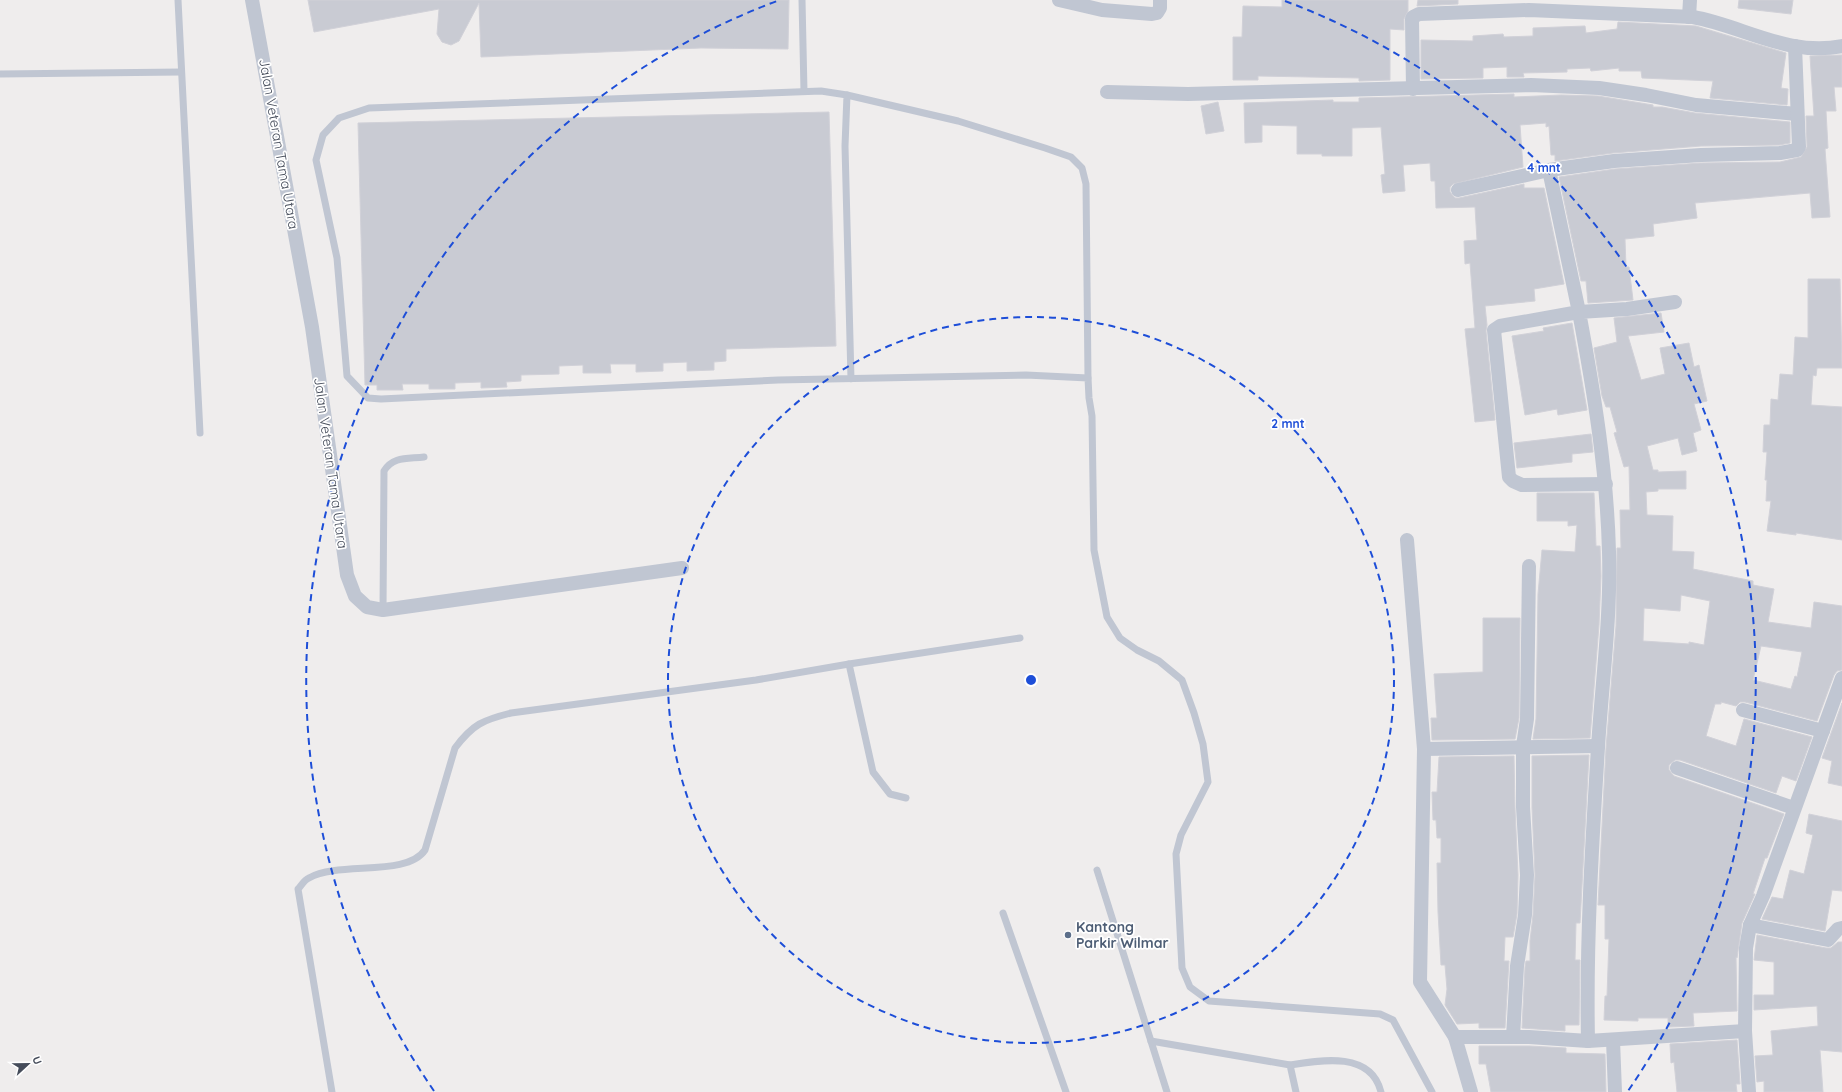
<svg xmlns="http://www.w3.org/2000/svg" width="1842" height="1092" viewBox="0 0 1842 1092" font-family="Quicksand,sans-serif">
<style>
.building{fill:#c9cbd3;stroke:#d1d1d8;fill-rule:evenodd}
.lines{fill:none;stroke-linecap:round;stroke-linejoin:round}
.lane{stroke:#c0c6d2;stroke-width:7}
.street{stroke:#c0c6d2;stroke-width:14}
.ring{fill:none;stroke:#1d4ed8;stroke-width:2;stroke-dasharray:7 5}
.service-dot{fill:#5c6f8a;stroke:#fff;stroke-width:1.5}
.labels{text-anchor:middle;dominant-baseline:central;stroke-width:3.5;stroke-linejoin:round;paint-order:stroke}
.street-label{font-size:14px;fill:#454c5a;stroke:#fff}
.service-label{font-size:14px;font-weight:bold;fill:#4e5e75;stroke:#fff;text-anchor:start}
.centre{fill:#1d4ed8;stroke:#fff;stroke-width:2}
.ring-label{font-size:12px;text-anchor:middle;font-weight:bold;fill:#1d4ed8;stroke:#fff;stroke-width:3.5;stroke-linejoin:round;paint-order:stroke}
</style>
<rect width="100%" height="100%" fill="#efeded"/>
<g class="building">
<polygon points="308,0 789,0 788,49 701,48 481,57 479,3 459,41 451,45 442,42 437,34 439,9 314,32"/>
<polygon points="1282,0 1408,0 1408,11 1404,19 1404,30 1390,29 1390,80 1359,81 1359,78 1258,76 1258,80 1233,80 1233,37 1242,37 1243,6 1282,7"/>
<polygon points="1418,0 1458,0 1458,4 1417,6"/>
<polygon points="1739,0 1793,0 1791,14 1738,8"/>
<polygon points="1618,22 1696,26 1786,53 1781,88 1788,89 1787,105 1710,98 1713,81 1642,78 1641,71 1619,71 1619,68 1591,71 1590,68 1567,69 1567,72 1523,73 1524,77 1507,77 1507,67 1483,68 1483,78 1421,79 1421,40 1473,41 1473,36 1503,34 1504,37 1533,36 1533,28 1585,26 1586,33 1617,29"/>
<polygon points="1842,55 1842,87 1834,87 1836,111 1826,111 1828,148 1825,149 1830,217 1812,218 1810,193 1695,203 1697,218 1653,224 1654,236 1625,239 1626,267 1629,267 1633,300 1588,303 1586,281 1581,281 1559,177 1615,169 1701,163 1780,162 1801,157 1807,147 1806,116 1814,116 1810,56"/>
<polygon points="1514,94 1514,97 1561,95 1598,96 1653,105 1653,107 1662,107 1695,113 1790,122 1790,143 1779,145 1701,146 1613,153 1555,161 1555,155 1551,155 1549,126 1546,127 1546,123 1520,125 1523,167 1453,184 1450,187 1450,192 1455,198 1459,198 1524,184 1524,188 1544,188 1564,284 1534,289 1535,301 1485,306 1487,325 1486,331 1495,420 1475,422 1465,329 1475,328 1470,263 1465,264 1464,241 1477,240 1475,207 1436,208 1435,181 1431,181 1430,163 1403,165 1405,191 1383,193 1381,175 1385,174 1381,127 1352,128 1352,156 1322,156 1322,154 1297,154 1297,126 1262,125 1262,142 1245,143 1244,103 1333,100 1333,102 1359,102 1359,98"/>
<polygon points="1218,102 1224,131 1206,134 1201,106"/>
<polygon points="829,112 836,346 726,349 726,361 714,362 714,370 687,371 687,362 663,363 663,371 636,372 636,364 610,364 611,373 583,373 583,365 559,366 559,374 521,375 521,381 506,382 507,387 481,388 481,382 455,383 455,389 429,389 429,384 402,384 403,390 377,390 377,385 365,385 358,123"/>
<polygon points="1808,279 1840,279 1842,368 1817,368 1816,376 1813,375 1811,405 1842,407 1842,540 1796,533 1796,535 1767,531 1771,501 1766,501 1767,480 1765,480 1767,452 1763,452 1764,425 1770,425 1771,399 1778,400 1780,374 1793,375 1795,337 1808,338"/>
<path d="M1661 313 1664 332 1628 336 1641 380 1665 374 1660 348 1689 343 1694 367 1699 365 1707 401 1694 404 1701 430 1693 433 1697 451 1682 455 1678 438 1647 446 1653 470H1658V472L1686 471V489H1658V491L1646 492 1647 515 1673 516 1672 551 1694 552 1693 569 1753 581V585L1774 589 1768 622 1811 628 1814 602 1842 606V670L1837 671 1834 675 1817 721 1745 702H1740L1736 706 1721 702V704H1715L1706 736 1736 746 1744 719 1812 737 1796 781 1782 776 1776 793 1680 760H1675L1669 765V770L1674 776 1784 814 1767 858H1765L1753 894H1755L1742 923 1737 958 1736 957 1737 1011 1693 1013 1694 1026 1668 1027V1018H1638V1021L1604 1020 1605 996H1607L1609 939H1605V905H1598L1606 748 1616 626 1617 548H1621L1620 510H1630L1629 466 1624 467 1614 433 1617 432 1610 407H1606L1602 396 1594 348 1617 342 1614 318ZM1681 595 1710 601 1704 645 1689 642V644L1643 641 1644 608 1680 611ZM1761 646 1802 652 1797 677 1795 676 1791 689 1753 680Z"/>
<polygon points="1572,323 1587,410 1558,415 1557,409 1525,415 1512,336 1544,331 1543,328"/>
<polygon points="1591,434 1593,452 1572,454 1572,462 1517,468 1514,443"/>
<polygon points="1537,493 1594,493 1596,546 1600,546 1601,576 1599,625 1590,738 1533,739 1536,719 1538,594 1542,550 1575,552 1577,525 1568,526 1568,521 1537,521"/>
<polygon points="1483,618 1520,618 1519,718 1515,739 1432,740 1431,718 1437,718 1434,674 1483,672"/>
<polygon points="1842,703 1842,786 1828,783 1832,761 1822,758"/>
<polygon points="1589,755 1580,923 1576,923 1575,960 1580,960 1579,1025 1565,1025 1565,1031 1522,1028 1525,967 1526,961 1530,961 1530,941 1533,915 1535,875 1532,807 1532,756"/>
<polygon points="1514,756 1515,808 1518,875 1517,914 1513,937 1505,937 1504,961 1509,961 1505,1028 1479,1028 1479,1023 1457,1024 1445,1005 1447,989 1445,965 1441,965 1438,912 1437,863 1441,863 1441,838 1437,838 1436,820 1433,820 1432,792 1437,792 1439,757"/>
<polygon points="1809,814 1842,821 1842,891 1832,890 1825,931 1762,919 1772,897 1783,899 1790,870 1804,874 1813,835 1806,833"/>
<polygon points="1757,935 1826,948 1831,948 1838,942 1842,942 1842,1052 1820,1050 1823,1092 1764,1092 1764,1081 1757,1082 1755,1056 1773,1055 1771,1031 1818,1026 1817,1006 1754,1010 1754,995 1774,995 1774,962 1754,960"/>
<polygon points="1737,1040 1740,1084 1736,1084 1737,1092 1677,1092 1674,1062 1671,1063 1670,1044"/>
<polygon points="1479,1046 1529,1046 1566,1048 1566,1053 1605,1054 1606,1092 1491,1092 1486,1064 1479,1064"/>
</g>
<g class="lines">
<g class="lane">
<polyline points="178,0 200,433"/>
<polyline points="802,0 804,91"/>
<polyline points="0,74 181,72"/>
<polyline points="847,95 958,121 1045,148 1071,157 1082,168 1086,184 1088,378"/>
<polyline points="851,379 845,146 847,95 821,91 369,108 339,118 323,135 316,160 337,258 347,376 368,398 381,399 778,380 1026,375 1088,378 1089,398 1092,416 1094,550 1107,617 1120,638 1137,650 1159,661 1182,680 1194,713 1203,744 1208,782 1181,835 1176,854 1182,968 1190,987 1209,1001 1380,1014 1393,1020 1432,1092"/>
<path d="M383 610 384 471C393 456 408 459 424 457"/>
<polyline points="849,664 873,772 890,794 906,798"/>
<polyline points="1097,870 1167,1092"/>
<polyline points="1003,913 1066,1092"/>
<polyline points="1151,1041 1290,1065 1296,1092"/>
<path d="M1290 1065C1321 1060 1371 1051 1381 1092"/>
<path d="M332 1092 298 889C301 886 304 880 309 878 339 861 407 877 425 850L455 748C473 724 483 720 511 713L756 680 849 664 1020 638"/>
</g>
<g class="street">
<polyline points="252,0 312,327 347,575 355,596 367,607 383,610 682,568"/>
<polyline points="1059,0 1102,10 1152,14 1157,13 1160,8 1160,0"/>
<polyline points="1689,17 1690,0"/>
<path d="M1413 89 1412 19 1413 17 1419 14 1529 10 1693 17C1743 26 1789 57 1842 46"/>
<polyline points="1107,92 1188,94 1531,85 1599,88 1646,95 1696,105 1797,114"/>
<polyline points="1549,170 1579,312 1500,326 1494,330 1509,477 1513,481 1522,485 1606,484"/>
<polyline points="1458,190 1549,170 1614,161 1701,155 1780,153 1797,150 1799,147 1795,46"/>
<polyline points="1407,540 1424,749 1420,982 1455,1037 1471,1092"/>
<polyline points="1743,710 1823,731"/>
<polyline points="1424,749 1598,746"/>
<polyline points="1677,768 1794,808"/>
<polyline points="1750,925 1828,940 1838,929 1842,928"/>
<polyline points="1455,1037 1529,1037 1588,1041 1745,1031"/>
<polyline points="1513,1037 1517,966 1525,915 1527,875 1523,807 1523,746 1527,719 1529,566"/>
<polyline points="1613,1040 1615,1092"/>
<path d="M1588 1041C1586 943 1592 844 1598 747 1602 682 1611 617 1609 552 1607 471 1594 392 1579 312L1627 309 1675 302"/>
<polyline points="1749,1092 1745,1031 1746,948 1750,925 1763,896 1842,678"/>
</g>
</g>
<g class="ring">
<circle cx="1031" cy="680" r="363"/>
<path d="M434 1091A725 725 0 0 1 777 1M1285 1A725 725 0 0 1 1628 1091"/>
</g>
<circle class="service-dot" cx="1068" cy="935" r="4"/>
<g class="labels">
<g class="street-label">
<text transform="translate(279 144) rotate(80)">Jalan Veteran Tama Utara</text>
<text transform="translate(331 463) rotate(82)">Jalan Veteran Tama Utara</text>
</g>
<g class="service-label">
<text x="1076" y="927">Kantong<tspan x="1076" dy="16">Parkir Wilmar</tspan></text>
</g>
</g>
<circle cx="1031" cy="680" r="6" class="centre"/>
<g class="ring-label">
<text x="1544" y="172">4 mnt</text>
<text x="1288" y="428">2 mnt</text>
</g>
<g transform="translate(28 1064) rotate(68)" stroke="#ffffff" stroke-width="3" paint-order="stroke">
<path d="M0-3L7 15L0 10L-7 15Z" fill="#454c5a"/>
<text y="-6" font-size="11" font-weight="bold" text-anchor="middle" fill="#454c5a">U</text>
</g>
</svg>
